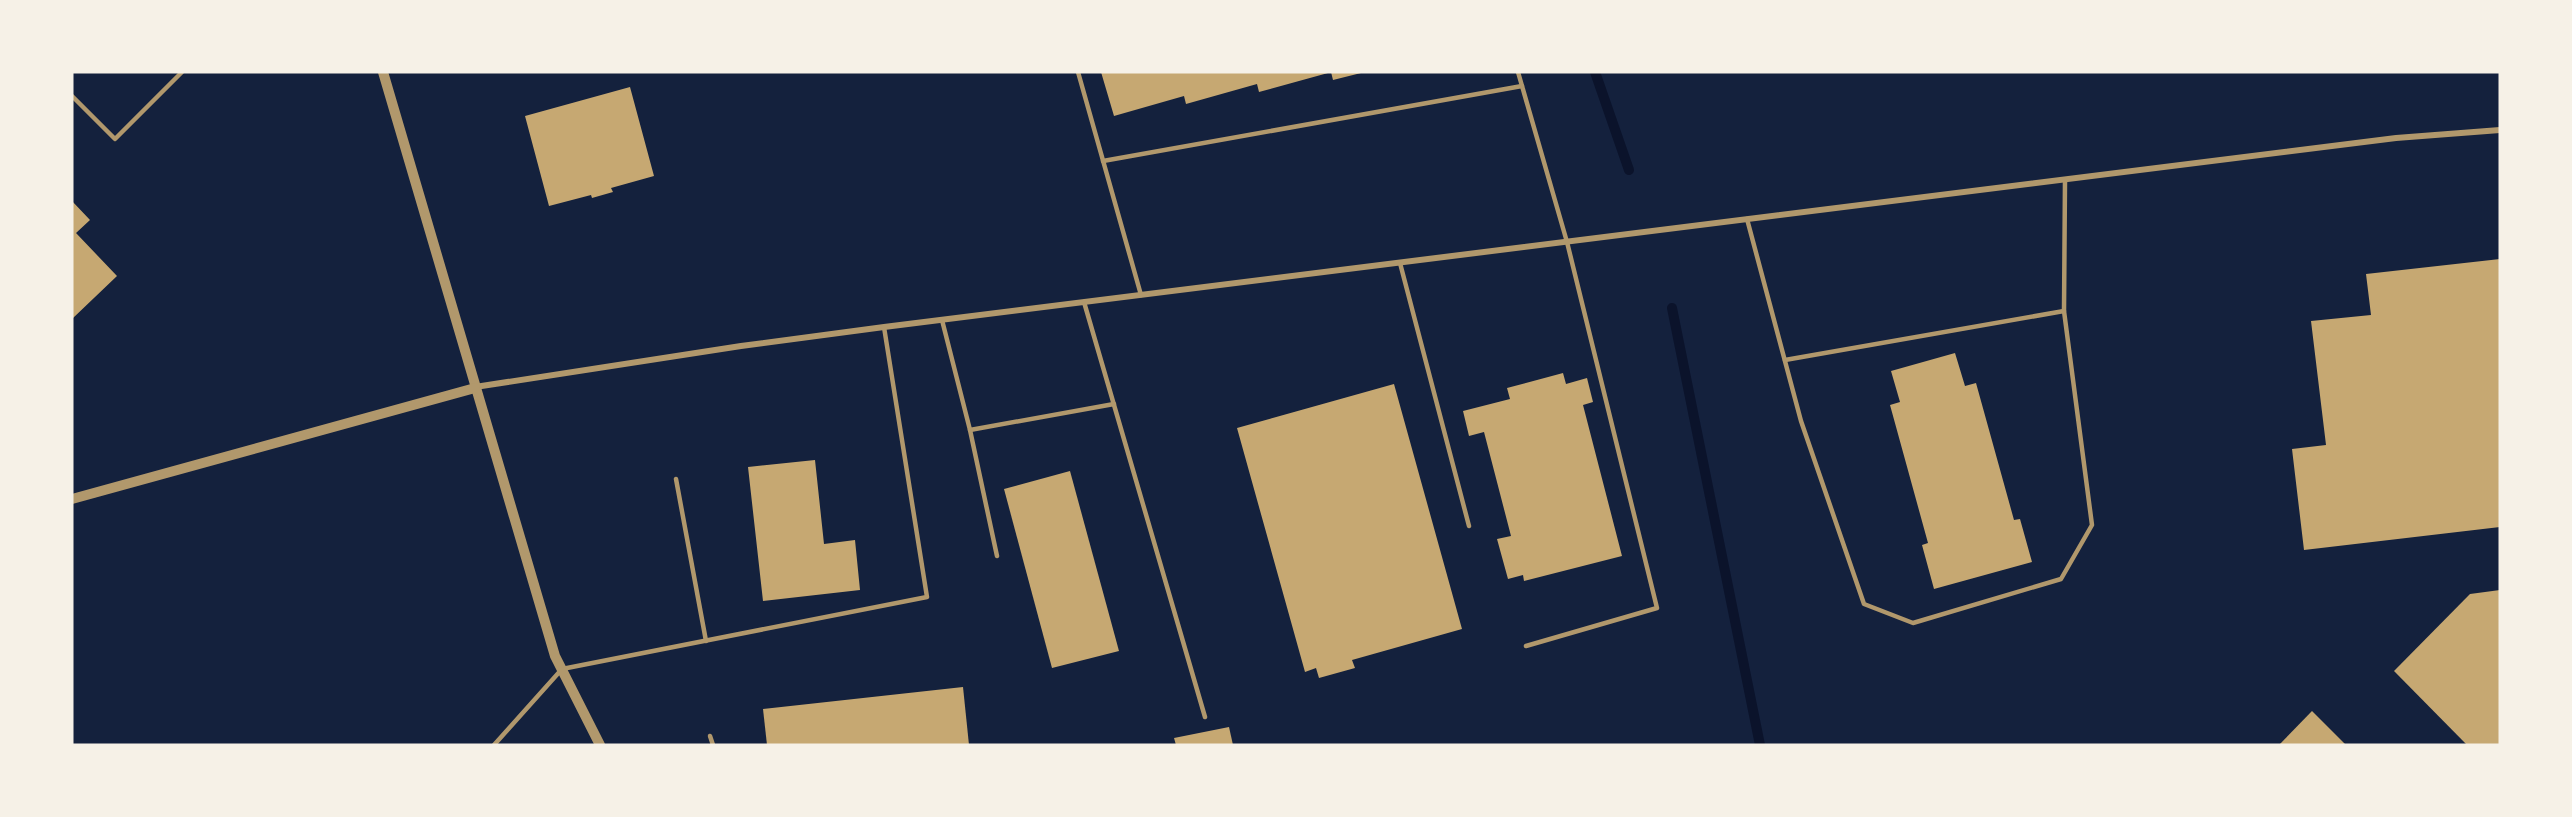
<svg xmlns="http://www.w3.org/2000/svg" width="2572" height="817" viewBox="0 0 2572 817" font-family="'Golos Text',sans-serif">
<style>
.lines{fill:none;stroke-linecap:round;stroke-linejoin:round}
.stream{stroke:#0b132b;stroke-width:10}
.building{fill:#c6a872}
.service{stroke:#b1986c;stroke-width:4.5}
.minor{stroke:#b1986c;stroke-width:6}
.tertiary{stroke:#b1986c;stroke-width:10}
</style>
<rect width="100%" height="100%" fill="#14213d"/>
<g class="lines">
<g class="stream">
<polyline points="1595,72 1629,170"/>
<polyline points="1672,308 1760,745"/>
</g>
</g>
<g class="building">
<polygon points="1101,72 1328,72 1328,73 1259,92 1257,84 1186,104 1184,96 1114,116"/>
<polygon points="1331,72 1361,72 1361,73 1333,80"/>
<polygon points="630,87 654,176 611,188 613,192 592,198 591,195 549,206 525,116"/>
<polygon points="72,201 90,220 76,233 117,276 72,319"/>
<polygon points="2500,259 2500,527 2304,550 2292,449 2326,445 2311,321 2371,315 2366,274"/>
<polygon points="1955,353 1965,386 1976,383 2014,520 2020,519 2032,562 1934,589 1922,545 1928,543 1890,405 1900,402 1891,371"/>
<polygon points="1563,373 1566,384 1587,378 1593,402 1583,405 1622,556 1524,581 1523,575 1508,579 1497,539 1511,536 1484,432 1469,436 1463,411 1510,399 1507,388"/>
<polygon points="1394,384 1462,629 1352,660 1355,668 1319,678 1316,668 1305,672 1237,428"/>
<polygon points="815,460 824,544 855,540 860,590 763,601 748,467"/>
<polygon points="1070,471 1119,651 1052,668 1004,489"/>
<polygon points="2500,590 2500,745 2467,745 2394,671 2470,594"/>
<polygon points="963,687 969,745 767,745 763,709"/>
<polygon points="2312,711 2346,745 2279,745"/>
<polygon points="1229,727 1233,745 1176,745 1174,738"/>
</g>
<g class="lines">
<g class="service">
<polyline points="1078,72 1141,295"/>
<polyline points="1518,72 1567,242 1657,608 1526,646"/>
<polyline points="72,96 115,139 182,72"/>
<polyline points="1103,161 1522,86"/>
<polyline points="1747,219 1801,421 1864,604 1913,623 2061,579 2092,525 2064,311 2065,180"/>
<polyline points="1400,263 1469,526"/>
<polyline points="1084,302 1205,717"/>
<polyline points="942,320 970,430 1114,404"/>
<polyline points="1785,360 2064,311"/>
<polyline points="970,430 997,556"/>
<polyline points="676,479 706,641"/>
<polyline points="710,736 713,745"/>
<polyline points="494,745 562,669 927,597 884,327"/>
</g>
<polyline class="minor" points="475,387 741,346 884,327 2396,138 2500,130"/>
<g class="tertiary">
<polyline points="383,72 555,656 600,745"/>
<polyline points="72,499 475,388"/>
</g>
</g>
<rect width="2572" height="817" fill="none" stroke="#f6f1e7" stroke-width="147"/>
</svg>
